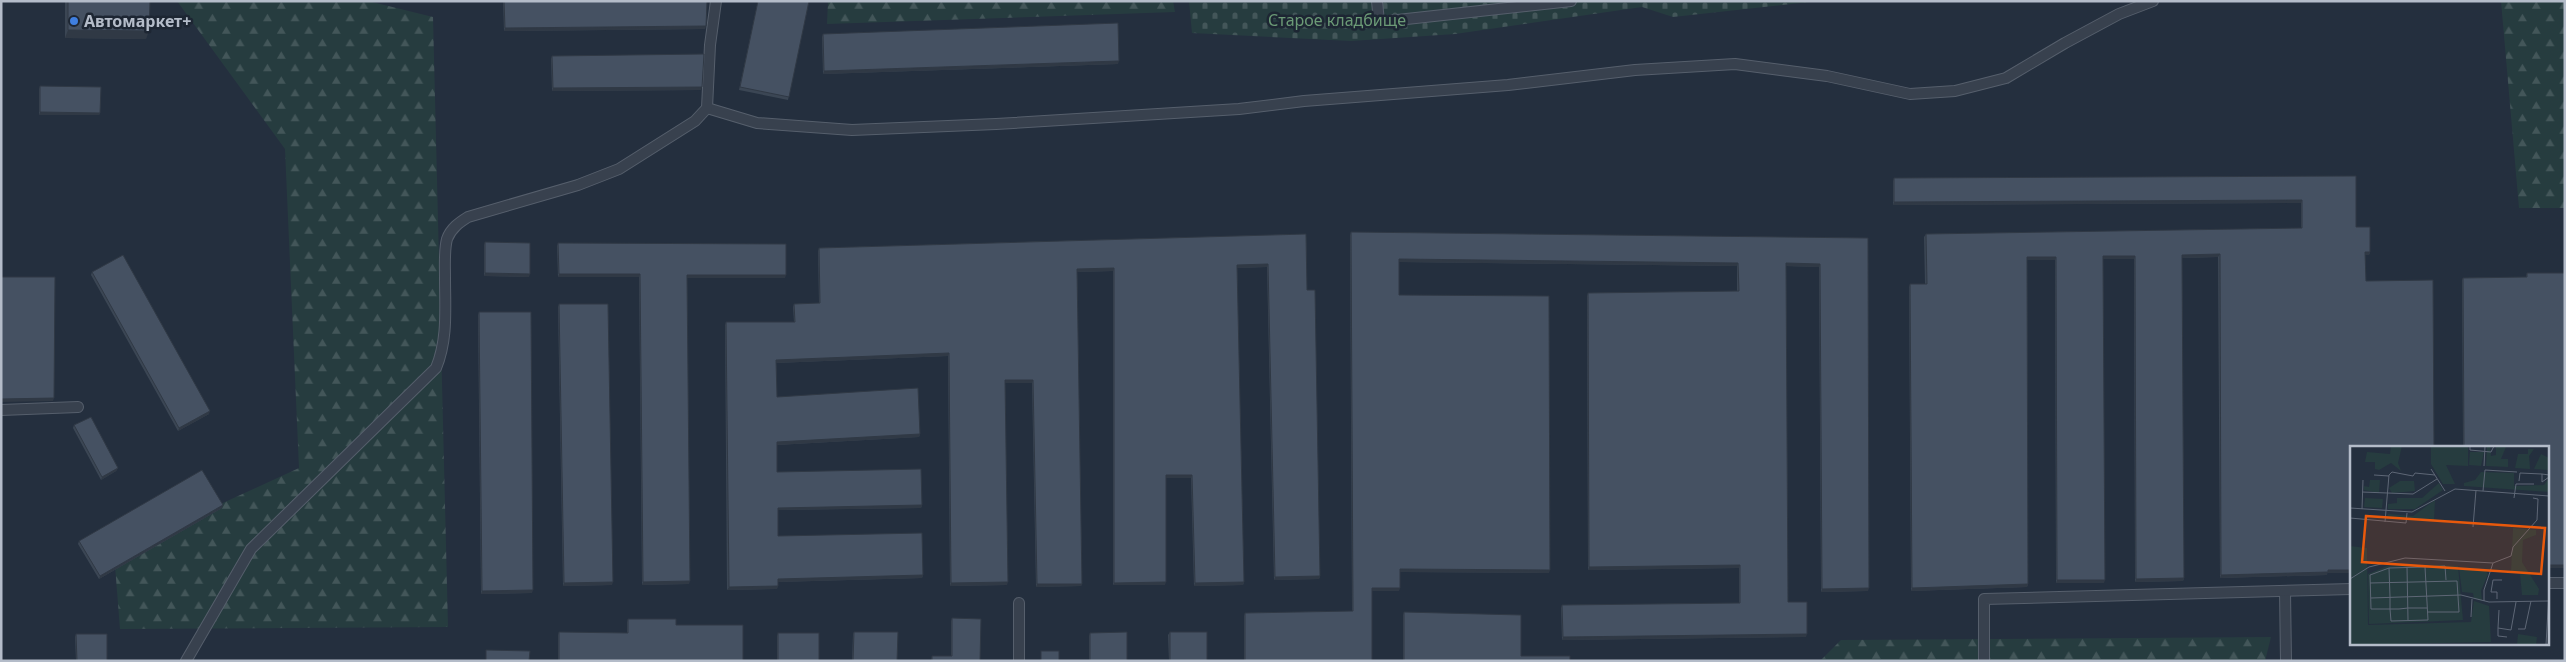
<svg xmlns="http://www.w3.org/2000/svg" width="2566" height="662" viewBox="0 0 2566 662" font-family="'Noto Sans',sans-serif">
<style>
.forest{fill:url(#forest-firs)}
.cemetery{fill:url(#cemetery-stones)}
.lines{fill:none;stroke-linecap:round;stroke-linejoin:round}
.service-casing{stroke:#565f6c;stroke-width:12}
.service{stroke:#38414e;stroke-width:10}
.wall{fill:#3b4654}
.shaded-wall{fill:#303945}
.building{fill:#455162;stroke:#303945}
.shop-dot{fill:#3f7fe0;stroke:#1d2633;stroke-width:2}
.labels{text-anchor:middle;dominant-baseline:central;stroke-width:5;stroke-linejoin:round;paint-order:stroke}
.park-label{font-size:16px;fill:#6b9a76;stroke:#1d2633}
.poi-label{font-size:16px;font-weight:bold;fill:#b4bcc9;stroke:#1d2633;text-anchor:start}
.inset-road{fill:none;stroke:#5e6776;stroke-width:1}
.view{fill:#e8590c;fill-opacity:0.15;stroke:#e8590c;stroke-width:2.5}
.inset-edge{fill:none;stroke:#b4bcc9;stroke-width:2.5}
</style>
<defs>
<pattern id="forest-firs" width="22" height="20" patternUnits="userSpaceOnUse" patternTransform="scale(1.25)"><rect width="22" height="20" fill="#263c3f"/><path d="M5 1l3.5 6h-7zM16 11l3.5 6h-7z" fill="#435659"/></pattern>
<pattern id="cemetery-stones" width="16" height="16" patternUnits="userSpaceOnUse" patternTransform="scale(1.25)"><rect width="16" height="16" fill="#263c3f"/><path d="M2 7V4a2 2 0 0 1 4 0v3zM10 15v-3a2 2 0 0 1 4 0v3z" fill="#435659"/></pattern>
</defs>
<rect width="100%" height="100%" fill="#242f3e"/>
<g class="forest">
<polygon points="177,1 368,1 433,17 448,627 120,629 114,553 299,468 285,149"/>
<polygon points="828,1 1173,1 1175,12 827,24"/>
<polygon points="2501,1 2565,1 2565,208 2519,208"/>
<polygon points="2271,637 2265,661 1799,661 1821,660 1841,640"/>
</g>
<polygon class="cemetery" points="1189,1 1819,1 1673,17 1642,7 1455,34 1351,41 1192,33"/>
<g class="lines">
<defs>
<g id="service">
<polyline points="1377,1 1379,22 1571,1"/>
<polyline points="707,108 757,123 852,130 996,124 1239,109 1304,101 1508,85 1635,70 1735,64 1827,76 1910,94 1955,91 2006,78 2065,43 2119,14 2153,1"/>
<polyline points="1,410 78,407"/>
<polyline points="2547,583 2565,583"/>
<polyline points="2285,591 2286,661"/>
<path d="M186 661 251 549 436 368C448 339 445 309 445 277 445 265 444 250 447 239 451 228 460 222 468 217L578 185 619 169 695 121 707 108 710 45 716 1"/>
<polyline points="1019,661 1019,603"/>
<polyline points="1984,661 1984,599 2351,589"/>
</g>
</defs>
<use href="#service" class="service-casing"/>
<use href="#service" class="service"/>
</g>
<g class="wall">
<polygon points="65,1 150,1 146,39 65,38"/>
<polygon points="503,1 707,1 705,29 504,31"/>
<polygon points="758,1 809,1 788,100 739,90"/>
<polygon points="823,34 1118,64 823,74 822,37"/>
<polygon points="552,56 701,90 552,91 551,59"/>
<polygon points="40,86 100,113 99,115 39,115 39,89"/>
<polygon points="2356,176 2356,227 2370,252 2369,255 2365,255 2327,575 2220,578 2218,257 2182,258 2184,578 2183,581 2135,582 2134,259 2103,259 2104,583 2056,583 2055,260 2027,260 2028,584 2027,587 1911,591 1909,287 1910,284 1925,284 1924,237 1926,234 2301,228 2301,203 1893,205 1893,181 1894,178"/>
<polygon points="1351,232 1868,238 1868,591 1821,592 1819,267 1786,266 1788,602 1806,637 1562,640 1561,608 1562,605 1739,603 1739,568 1588,570 1587,296 1588,293 1737,291 1737,266 1399,262 1399,295 1549,573 1400,572 1399,591 1372,591 1372,661 1244,661 1244,616 1245,613 1352,611 1350,235"/>
<polygon points="1306,234 1307,290 1320,576 1319,579 1274,580 1267,267 1237,268 1244,582 1243,585 1194,586 1191,478 1166,478 1165,585 1113,585 1113,271 1077,272 1082,584 1081,586 1036,587 1032,383 1005,383 1007,585 950,586 948,356 776,363 777,397 920,434 919,437 777,445 777,472 922,505 921,508 778,510 778,536 923,575 922,578 778,582 777,589 727,590 725,325 726,322 794,322 793,307 794,304 819,303 818,251 819,248"/>
<polygon points="485,242 529,277 484,276 484,245"/>
<polygon points="558,243 785,278 687,278 689,584 642,585 639,277 558,277 557,246"/>
<polygon points="92,272 209,414 178,431 91,275"/>
<polygon points="2527,273 2565,273 2565,568 2547,568 2547,447 2463,447 2462,280 2463,278 2526,277"/>
<polygon points="559,304 612,585 563,586 558,307"/>
<polygon points="479,312 532,593 481,594 478,315"/>
<polygon points="74,425 118,468 116,471 101,480 73,428"/>
<polygon points="222,508 99,579 78,544 79,541"/>
<polygon points="1404,612 1521,656 1570,661 1403,661 1403,615"/>
<polygon points="952,618 980,661 931,661 932,656 951,656 951,621"/>
<polygon points="628,619 676,625 743,661 558,661 558,635 559,632 627,633 627,622"/>
<polygon points="854,632 897,661 852,661 853,634"/>
<polygon points="1170,632 1207,661 1169,661 1168,635"/>
<polygon points="778,633 819,661 777,661 777,636"/>
<polygon points="1090,633 1127,661 1089,661 1089,636"/>
<polygon points="76,634 107,661 76,661 75,637"/>
</g>
<g class="shaded-wall">
<polygon points="706,26 705,29 504,31 505,28"/>
<polygon points="68,30 149,31 146,39 65,38"/>
<polygon points="1119,61 1118,64 823,74 824,71"/>
<polygon points="702,87 701,90 552,91 553,88"/>
<polygon points="40,112 100,113 99,115 39,115"/>
<polygon points="2302,200 2301,203 1893,205 1894,202"/>
<polygon points="2365,252 2370,252 2369,255 2364,255"/>
<polygon points="2220,254 2218,257 2181,258 2182,255"/>
<polygon points="2103,256 2135,256 2134,259 2102,259"/>
<polygon points="2027,257 2056,257 2055,260 2025,260"/>
<polygon points="1399,259 1738,263 1737,266 1398,262"/>
<polygon points="1786,263 1820,264 1819,267 1785,266"/>
<polygon points="1268,264 1267,267 1236,268 1237,265"/>
<polygon points="1114,268 1113,271 1076,272 1077,269"/>
<polygon points="485,273 530,274 529,277 484,276"/>
<polygon points="559,274 640,274 639,277 558,277"/>
<polygon points="687,275 786,275 785,278 686,278"/>
<polygon points="949,353 948,356 775,363 776,360"/>
<polygon points="1005,380 1033,380 1032,383 1004,383"/>
<polygon points="54,398 53,401 1,402 1,399"/>
<polygon points="210,411 209,414 178,431 179,428"/>
<polygon points="920,434 919,437 776,445 777,442"/>
<polygon points="118,468 116,471 101,480 102,477"/>
<polygon points="1166,475 1192,475 1191,478 1165,478"/>
<polygon points="223,505 222,508 99,579 100,576"/>
<polygon points="922,505 921,508 777,510 778,508"/>
<polygon points="1740,565 1739,568 1588,570 1589,567"/>
<rect x="2547" y="565" width="18" height="3"/>
<polygon points="1400,569 1550,570 1549,573 1399,572"/>
<polygon points="2328,570 2351,570 2351,573 2327,573 2327,575 2220,578 2221,575"/>
<polygon points="923,575 922,578 777,582 778,579"/>
<polygon points="1320,576 1319,579 1274,580 1275,577"/>
<polygon points="2184,578 2183,581 2135,582 2136,579"/>
<polygon points="2057,580 2105,580 2104,583 2056,583"/>
<polygon points="690,581 689,584 642,585 643,582"/>
<polygon points="613,582 612,585 563,586 564,583"/>
<polygon points="1008,582 1007,585 950,586 951,583"/>
<polygon points="1166,582 1165,585 1113,585 1114,583"/>
<polygon points="1244,582 1243,585 1194,586 1195,583"/>
<polygon points="1037,584 1082,584 1081,586 1036,587"/>
<polygon points="2028,584 2027,587 1911,591 1912,588"/>
<polygon points="778,586 777,589 727,590 729,587"/>
<polygon points="1372,588 1400,588 1399,591 1371,591"/>
<polygon points="1869,588 1868,591 1821,592 1822,589"/>
<polygon points="533,590 532,593 481,594 482,591"/>
<polygon points="1807,634 1806,637 1562,640 1563,637"/>
</g>
<g class="building">
<polygon points="68,1 150,1 149,31 68,30"/>
<polygon points="504,1 707,1 706,26 505,28"/>
<polygon points="758,1 809,1 789,97 740,87"/>
<polygon points="1118,23 1119,61 824,71 823,34"/>
<polygon points="704,54 702,87 553,88 552,56"/>
<polygon points="40,86 101,87 100,113 40,112"/>
<polygon points="2356,176 2356,227 2370,227 2370,252 2365,252 2366,281 2433,280 2434,447 2351,447 2351,570 2328,570 2328,572 2221,575 2220,254 2182,255 2184,578 2136,579 2135,256 2103,256 2105,580 2057,580 2056,257 2027,257 2028,584 1912,588 1910,284 1927,284 1926,234 2302,228 2302,200 1894,202 1894,178"/>
<polygon points="1351,232 1868,238 1869,588 1822,589 1820,264 1786,263 1788,602 1807,602 1807,634 1563,637 1562,605 1740,603 1740,565 1589,567 1588,293 1739,291 1738,263 1399,259 1399,295 1549,296 1550,570 1400,569 1400,588 1372,588 1372,661 1245,661 1245,613 1353,611"/>
<polygon points="1306,234 1307,290 1315,290 1320,576 1275,577 1268,264 1237,265 1244,582 1195,583 1192,475 1166,475 1166,582 1114,583 1114,268 1077,269 1082,584 1037,584 1033,380 1005,380 1008,582 951,583 949,353 776,360 777,397 918,388 920,434 777,442 777,472 921,469 922,505 778,508 778,536 922,533 923,575 778,579 778,586 729,587 726,322 795,322 794,304 820,303 819,248"/>
<polygon points="485,242 530,243 530,274 485,273"/>
<polygon points="558,243 786,244 786,275 687,275 690,581 643,582 640,274 559,274"/>
<polygon points="123,255 210,411 179,428 92,272"/>
<polygon points="2527,273 2565,273 2565,565 2547,565 2547,447 2464,447 2463,278 2527,277"/>
<polygon points="1,277 55,277 54,398 1,399"/>
<polygon points="559,304 608,304 613,582 564,583"/>
<polygon points="479,312 531,312 533,590 482,591"/>
<polygon points="91,417 118,468 102,477 74,425"/>
<polygon points="202,470 223,505 100,576 79,541"/>
<polygon points="1404,612 1521,615 1521,656 1570,656 1570,661 1404,661"/>
<polygon points="952,618 981,619 980,661 932,661 932,656 952,656"/>
<polygon points="628,619 676,619 676,625 743,625 743,661 559,661 559,632 628,633"/>
<polygon points="854,632 898,632 897,661 853,661"/>
<polygon points="1127,632 1127,661 1090,661 1090,633"/>
<rect x="1170" y="632" width="37" height="29"/>
<rect x="778" y="633" width="41" height="28"/>
<polygon points="76,634 107,634 107,661 77,661"/>
<polygon points="486,650 530,651 529,661 486,661"/>
<rect x="1041" y="651" width="18" height="10"/>
</g>
<circle class="shop-dot" cx="74" cy="21" r="5"/>
<g class="labels">
<g class="park-label">
<text x="1337" y="20">Старое кладбище</text>
</g>
<g class="poi-label">
<text x="84" y="21">Автомаркет+</text>
</g>
</g>
<g transform="translate(2350 446)">
<rect width="199" height="199" fill="#242f3e"/>
<path d="M41 0H52L48 17 51 25 41 17 29 24 25 23V16H15L17 6 40 8ZM81 0H118V20L96 19 105 38H93L81 18ZM137 0H140L141 10 146 9V1H156L151 13H158V21L136 20ZM178 3H184L179 10 180 23 165 22 168 8H178ZM120 6H134L131 20 119 19ZM191 8 199 12V24L184 23ZM131 26 164 27V40L194 39 199 32V46L114 40V37L125 34ZM20 34H30L29 47 14 44V40L19 41ZM50 35H64L65 45 42 47 39 42ZM89 37 93 44 65 63H38V58L47 57V52H72ZM15 52 33 53 32 62 14 61ZM85 54 84 74 36 73 38 68 63 70ZM163 82 186 84V89L173 94 172 116 189 143 188 149H172L170 128 161 125ZM0 100 17 102 18 179 121 176 124 155 139 160 141 196 0 199ZM109 122 134 123 138 128 131 145 132 155 124 152 123 147 112 146ZM168 188 187 191 186 199H167Z" fill="#263c3f"/>
<path d="M90 119 108 120 113 174 19 178 18 128 37 120Z" fill="#263c3f"/>
<path class="inset-road" d="M120 0V4L141 6 144 0M134 20 135 0M81 23 95 45M24 29 39 30M199 29 192 28V36L199 31M169 35 170 27 192 28M133 45 135 24 167 26M12 46 63 48 87 33M164 52 166 38H184M0 62 62 66 105 43 199 50M12 63 13 34M0 72 56 77 57 67M35 76 39 29 42 26 63 30 65 27 85 29M123 81 126 44M57 121 58 174M75 121 95 120 96 134M39 122 40 151V163L41 175 78 174 75 121 39 122 20 129 21 163H49L58 162H77M0 133 19 121 55 112 143 117M20 137 107 135 109 166H77M21 152 111 149 139 156 198 155M147 153V146H141L143 134H152M134 155V144L143 117 161 110 163 101 187 74 188 53 183 52M149 164 148 182 161 184 166 156M121 171 122 153M148 182V190L157 191M168 183H175L181 155M196 199 199 146"/>
<path class="view" d="M16 70 195 82 191 128 12 116Z"/>
<rect width="199" height="199" class="inset-edge"/>
</g>
<rect width="2566" height="662" fill="none" stroke="#b4bcc9" stroke-width="5"/>
</svg>
